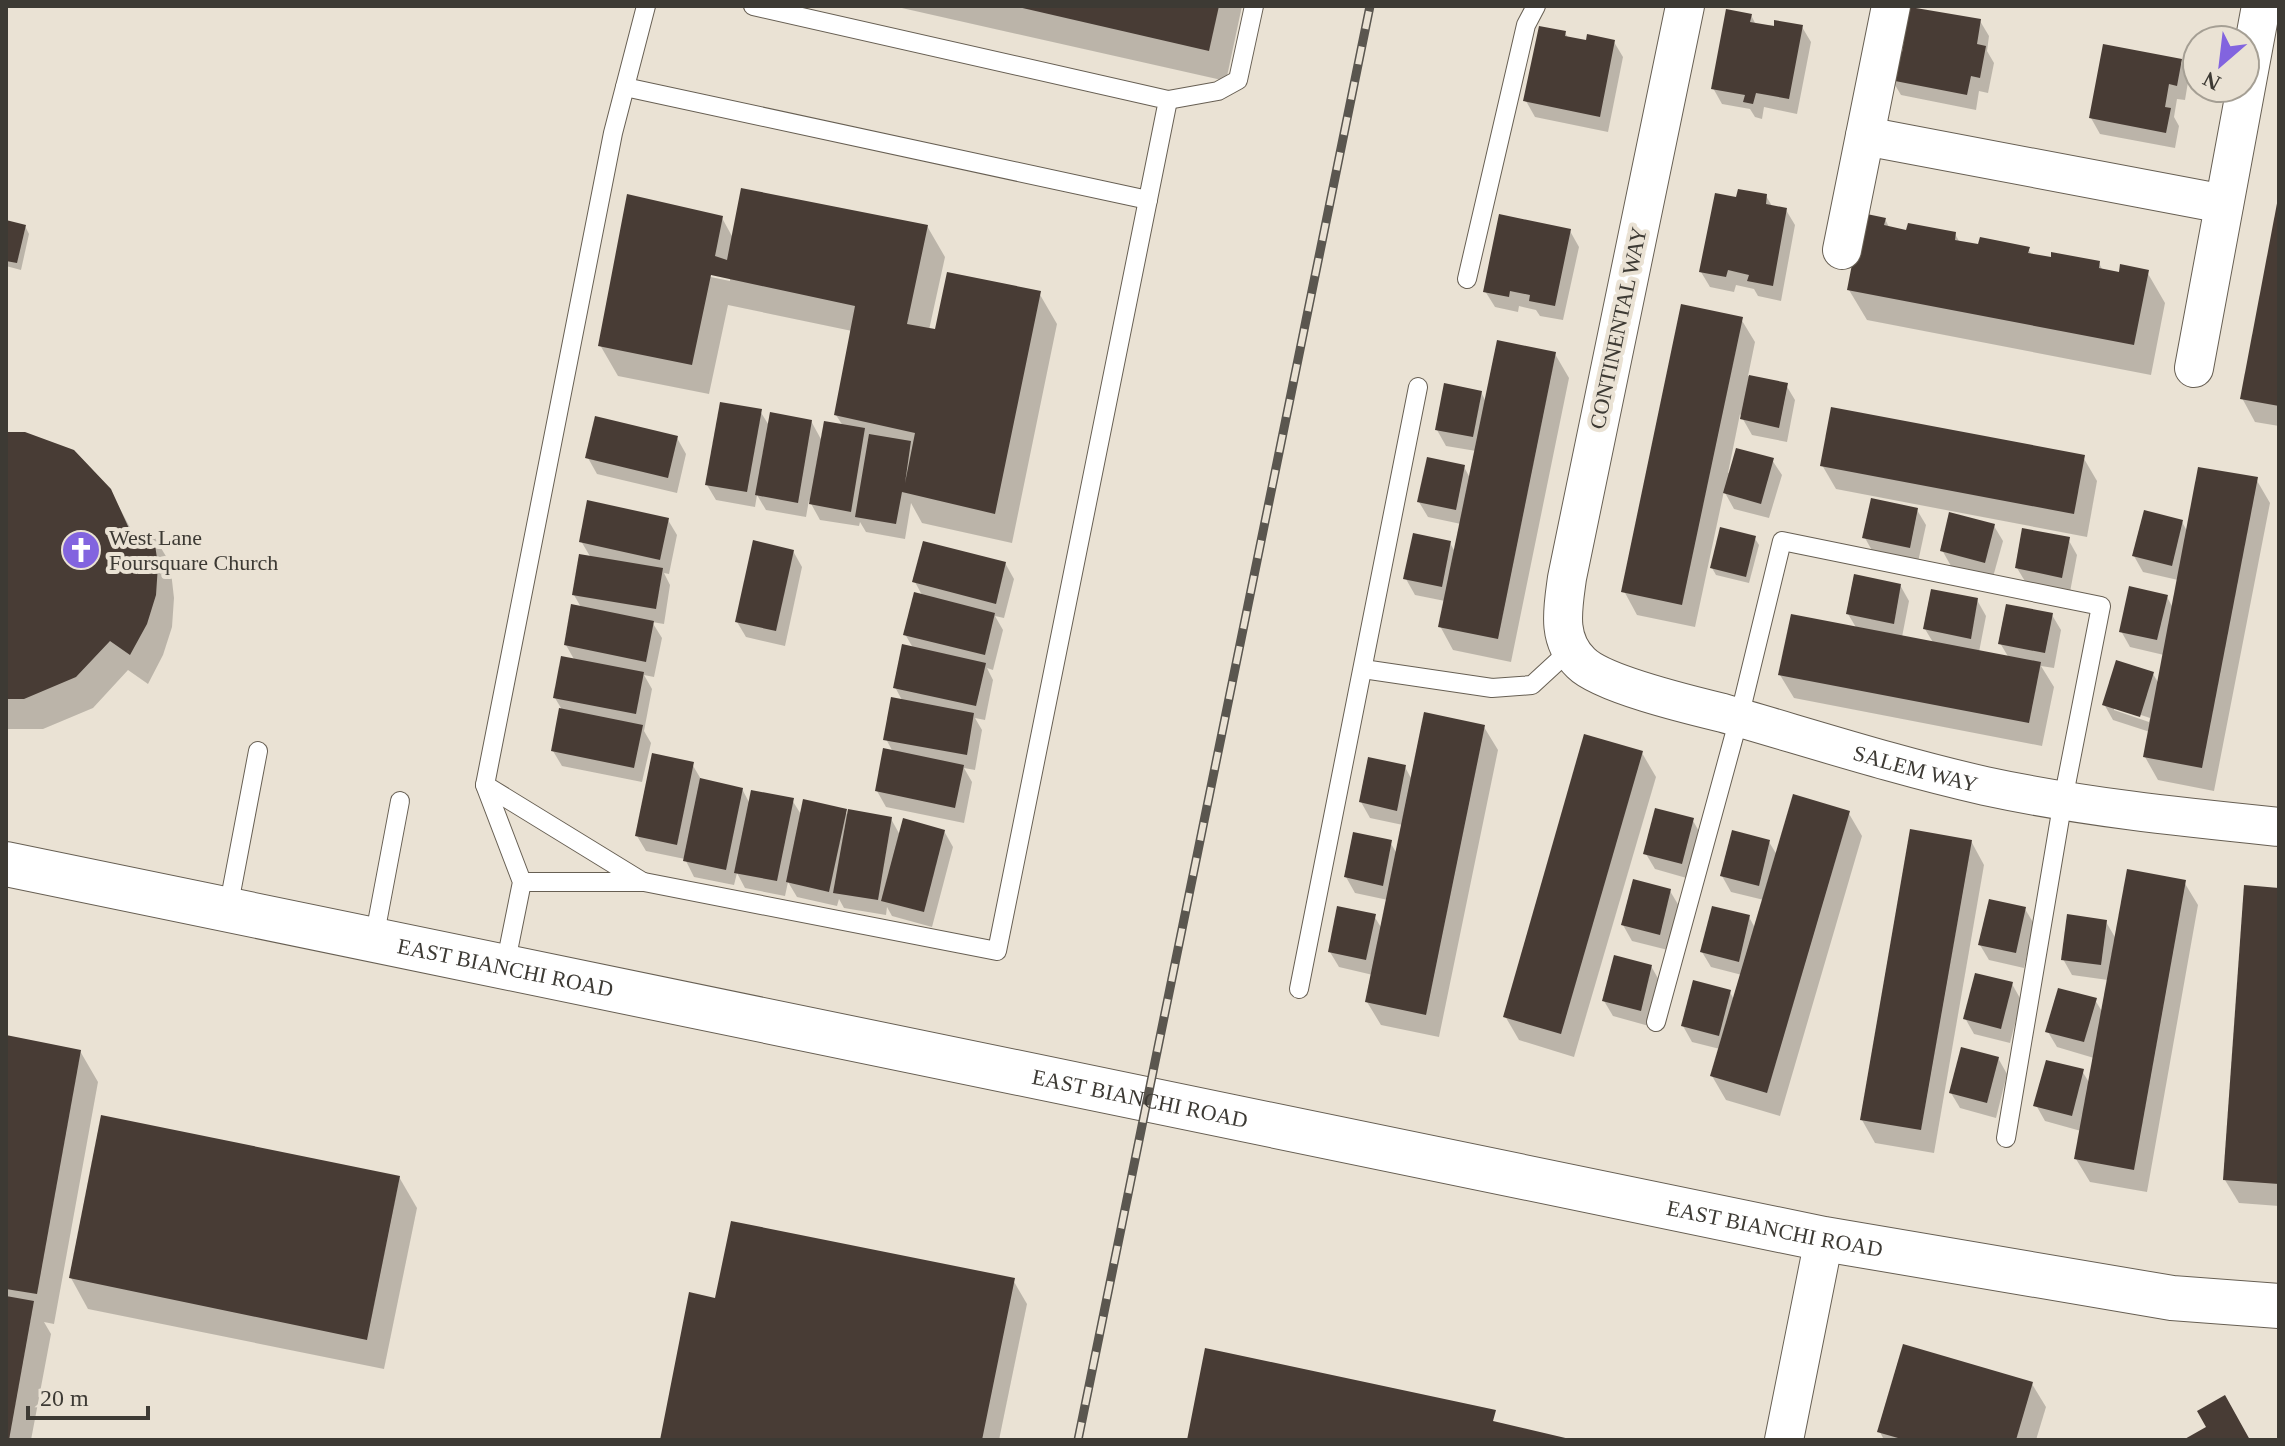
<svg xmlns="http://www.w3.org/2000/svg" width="2285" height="1446" viewBox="0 0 2285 1446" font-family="Georgia,serif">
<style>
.shadow{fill:#0003;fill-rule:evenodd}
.building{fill:#483c35}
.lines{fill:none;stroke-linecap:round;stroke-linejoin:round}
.lane-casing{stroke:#675f53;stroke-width:20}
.street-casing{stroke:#675f53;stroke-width:40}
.secondary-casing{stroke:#675f53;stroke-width:46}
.lane{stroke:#fff;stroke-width:18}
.street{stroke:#fff;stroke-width:38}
.secondary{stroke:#fff;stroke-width:44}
.rail-casing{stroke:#5a564f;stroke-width:9}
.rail{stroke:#eae2d4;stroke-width:6;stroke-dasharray:18;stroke-linecap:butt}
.labels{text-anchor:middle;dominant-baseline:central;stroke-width:8;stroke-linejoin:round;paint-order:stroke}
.street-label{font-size:22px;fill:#3d3a34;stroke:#eae2d4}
.poi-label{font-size:22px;fill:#3d3a34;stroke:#eae2d4;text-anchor:start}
</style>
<rect width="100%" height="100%" fill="#eae2d4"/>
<g class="shadow">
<polygon points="893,6 1242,6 1226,81"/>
<polygon points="1751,15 1756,25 1802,27 1811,42 1797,114 1764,107 1762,119 1755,117 1750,109 1722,104 1713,88"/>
<polygon points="1980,21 1989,36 1987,51 1994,63 1988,93 1979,91 1976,110 1901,95 1892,80 1904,54 1906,41 1901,32"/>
<polygon points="1565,33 1569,39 1614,42 1623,57 1608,132 1535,117 1526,101"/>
<polygon points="2180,61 2189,76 2185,100 2177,99 2174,117 2179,126 2175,148 2100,134 2091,118"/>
<polygon points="1766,196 1772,206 1786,210 1795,225 1781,301 1758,296 1754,289 1736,285 1734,292 1710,287 1701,272 1738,199"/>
<polygon points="2279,201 2279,426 2255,422 2242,398"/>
<path d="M722 218 733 238 927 226 945 257 929 330 936 331 1039 293 1057 324 1012 543 922 523 911 503 905 539 866 532 860 522 859 526 820 520 809 500 806 517 766 510 757 495 755 507 716 500 707 485 760 411 770 427 811 421 822 441 843 426 836 415 852 331 728 305 709 394 618 376 600 345ZM702 271 730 277V281L701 275Z"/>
<polygon points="1885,219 1890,229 1955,234 1960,243 2028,249 2032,255 2099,263 2103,271 2121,275 2147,272 2165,303 2151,375 1867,320 1849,290"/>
<polygon points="6,222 25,226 29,234 21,270 6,266"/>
<polygon points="1570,231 1579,247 1563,320 1540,316 1536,310 1519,306 1518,312 1495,307 1485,291"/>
<polygon points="1741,319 1755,342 1748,376 1786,385 1795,400 1787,442 1752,435 1740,414 1728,473 1772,460 1782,475 1769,518 1734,509 1724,491 1695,627 1637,615 1624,591"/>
<polygon points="1555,354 1569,378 1511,662 1453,650 1440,626 1445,601 1415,595 1406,579 1450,543 1455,552 1461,524 1428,517 1419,502 1464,467 1470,478 1476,451 1446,446 1437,430 1481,392 1486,402"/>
<polygon points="6,434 110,490 135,537 152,533 170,563 174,598 172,627 163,655 148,684 128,670 93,708 43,729 6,729"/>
<polygon points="677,438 686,454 677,493 597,474 588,458"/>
<polygon points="2083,457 2097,481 2087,537 1836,489 1822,465"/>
<path d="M2256 479 2270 503 2214 791 2158 780 2145 757 2150 732 2113 720 2104 704 2153 674 2159 684 2164 655 2130 647 2121 631 2167 597 2173 608 2178 580 2143 572 2134 556 2182 522 2187 531ZM2114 706 2150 718 2149 722 2114 710Z"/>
<polygon points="1917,510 1926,525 1918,562 1874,554 1865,538"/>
<polygon points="668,520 677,535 669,574 664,573 670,585 664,624 652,622 662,638 654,677 644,675 652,689 644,731 651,743 642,782 562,766 553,751 561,708 555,698 575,661 566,645 582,609 574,595 591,558 581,541"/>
<polygon points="1994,526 2003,541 1993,577 1951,566 1942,550"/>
<polygon points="1754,537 1759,545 1749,583 1716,575 1712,568"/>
<polygon points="2068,539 2077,555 2070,592 2026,583 2017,568"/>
<polygon points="793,551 802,567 785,646 746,637 737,622"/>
<polygon points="1005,563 1014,579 1004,618 995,616 1003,630 993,670 987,668 993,680 985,720 975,718 982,730 975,770 964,768 972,782 964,823 886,807 877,791 893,752 886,739 903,702 895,687 913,648 905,634 923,597 915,582"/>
<polygon points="1900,585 1909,601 1902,637 1934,644 1925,629 1977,600 1986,616 1979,652 2009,658 2000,643 2052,615 2061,630 2054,668 2041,666 2054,687 2042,746 1794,698 1780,675 1857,629 1848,614"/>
<polygon points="1484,727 1498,750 1439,1037 1381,1025 1367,1002 1373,975 1339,967 1330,952 1374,916 1382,929 1388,900 1355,893 1346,877 1390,842 1397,854 1403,825 1370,818 1361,802 1405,767 1412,780"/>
<polygon points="1642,753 1656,777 1574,1057 1519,1040 1505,1016"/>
<polygon points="692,764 702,781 742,789 750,804 792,800 802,816 845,811 849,817 891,819 900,835 944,831 953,847 932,927 892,916 887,907 886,915 844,908 839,899 837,906 797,897 788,882 785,896 745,888 737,873 734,885 694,877 685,859 646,851 637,836"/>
<polygon points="1848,812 1862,836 1780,1116 1726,1100 1712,1076 1720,1049 1692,1042 1683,1026 1730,992 1734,1000 1742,975 1711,967 1702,952 1749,917 1755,928 1764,900 1731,892 1722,876 1769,842 1777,855"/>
<polygon points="1692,819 1701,835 1690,879 1655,869 1646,854"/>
<polygon points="1971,841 1984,865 1934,1153 1875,1143 1862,1120"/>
<polygon points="2184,882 2198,905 2147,1192 2090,1182 2076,1159 2081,1131 2045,1121 2036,1105 2082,1071 2090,1084 2094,1058 2057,1047 2048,1032 2095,1000 2103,1013 2108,980 2072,975 2063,959 2106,922 2116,939"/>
<polygon points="2279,890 2279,1206 2239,1203 2225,1180"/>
<polygon points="1670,891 1679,906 1668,950 1632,941 1623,925"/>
<polygon points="2025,909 2034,924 2024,968 1989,960 1980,945"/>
<polygon points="1651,966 1660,982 1649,1026 1613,1016 1604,1001"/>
<polygon points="2012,984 2021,1000 2010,1043 1974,1034 1965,1018"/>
<polygon points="6,1037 80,1051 98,1082 54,1324 44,1322 51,1334 31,1440 6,1440"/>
<polygon points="1998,1058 2007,1074 1996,1118 1960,1108 1951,1093"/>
<polygon points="399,1177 417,1208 384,1369 88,1309 71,1278"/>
<polygon points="1013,1280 1027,1304 999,1440 662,1440 717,1300"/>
<polygon points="2032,1384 2046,1407 2036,1440 1884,1440 1880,1432"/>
</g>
<g class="building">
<polygon points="1014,6 1219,6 1209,51"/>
<polygon points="1904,6 1981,19 1977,44 1986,46 1980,78 1971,76 1967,95 1890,80 1896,51 1902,52 1905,33 1899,32"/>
<polygon points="1726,9 1752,14 1750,22 1774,26 1774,20 1803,25 1789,99 1756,93 1753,104 1743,102 1745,95 1711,89"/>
<polygon points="1539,26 1566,31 1565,36 1586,40 1587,34 1615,40 1600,117 1523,101"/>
<polygon points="2103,44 2182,59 2177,86 2169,84 2165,107 2171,108 2166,133 2089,118"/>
<polygon points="741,188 928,225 907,324 935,329 947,272 1041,291 995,514 902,492 896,524 855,517 869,434 911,441 905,483 915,433 834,415 855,306 711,275 692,365 598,346 627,194 723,216 715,256 727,260"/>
<polygon points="1738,189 1767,194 1766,204 1787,208 1773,286 1747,281 1749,275 1728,270 1726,277 1699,272 1715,193 1736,197"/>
<polygon points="2278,198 2279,198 2279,406 2240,399"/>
<polygon points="1862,213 1886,218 1884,225 1906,230 1908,223 1956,232 1955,240 1978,244 1980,237 2030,247 2028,253 2051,257 2051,252 2100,261 2099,268 2119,272 2120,264 2149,270 2134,345 1847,290"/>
<polygon points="1499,214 1571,229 1555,306 1529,301 1530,295 1510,291 1509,297 1483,292"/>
<polygon points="6,220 26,225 17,263 6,261"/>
<polygon points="1681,304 1743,317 1682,605 1621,592"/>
<polygon points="1497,340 1556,352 1498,639 1438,627"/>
<polygon points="1749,375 1788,383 1779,428 1740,419"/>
<polygon points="1444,383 1482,391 1473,437 1435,430"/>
<polygon points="720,402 762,409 747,492 705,485"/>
<polygon points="1831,407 2085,455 2074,514 1820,466"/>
<polygon points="770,412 812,420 798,503 755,495"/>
<polygon points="595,416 678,436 668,478 585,458"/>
<polygon points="824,421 865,428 851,512 809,504"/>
<polygon points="6,432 25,432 74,450 111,489 132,535 153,531 158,565 156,595 147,624 130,655 110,641 76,677 24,699 6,699"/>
<polygon points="1736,448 1774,458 1761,504 1723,493"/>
<polygon points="1427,457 1465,465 1456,510 1417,502"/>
<polygon points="2198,467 2258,477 2202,768 2143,757"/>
<polygon points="1871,498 1918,508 1910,548 1862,538"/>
<polygon points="587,500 669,518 660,560 579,542"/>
<polygon points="2144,510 2183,520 2172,566 2132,556"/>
<polygon points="1949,512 1995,524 1985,563 1940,551"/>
<polygon points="1720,527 1756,536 1746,577 1710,568"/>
<polygon points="2022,528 2070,537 2062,578 2015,568"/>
<polygon points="1413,533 1451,541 1442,587 1403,579"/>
<polygon points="753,540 794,550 776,631 735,622"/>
<polygon points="923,541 1006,562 996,604 912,582"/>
<polygon points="579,554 663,568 656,609 572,595"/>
<polygon points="1854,574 1901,584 1894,624 1846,614"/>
<polygon points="2129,586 2168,595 2157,640 2119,632"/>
<polygon points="1931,589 1978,598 1971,639 1923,629"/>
<polygon points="914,592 995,613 985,655 903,635"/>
<polygon points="571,604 654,621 646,662 564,645"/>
<polygon points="2006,604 2053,613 2045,653 1998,644"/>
<polygon points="1791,614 2041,662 2029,723 1778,675"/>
<polygon points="902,644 986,663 976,706 893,688"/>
<polygon points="561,656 644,672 636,714 553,698"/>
<polygon points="2116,660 2154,672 2140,717 2102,705"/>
<polygon points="891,697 974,713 967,755 883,740"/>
<polygon points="559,708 643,725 634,768 551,751"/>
<polygon points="1424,712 1485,725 1426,1015 1365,1002"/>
<polygon points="1584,734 1643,751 1561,1034 1503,1017"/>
<polygon points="883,748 964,765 955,808 875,791"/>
<polygon points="652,753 694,762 677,845 635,836"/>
<polygon points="1368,757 1406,765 1397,811 1359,802"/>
<polygon points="700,778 743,788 726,870 683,861"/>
<polygon points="751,790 794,798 777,881 734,873"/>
<polygon points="1793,794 1850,811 1767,1093 1710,1076"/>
<polygon points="803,799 847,809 829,892 786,882"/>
<polygon points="1655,808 1694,818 1682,864 1643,854"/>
<polygon points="848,809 892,817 878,900 833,893"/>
<polygon points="903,818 945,830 924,912 881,901"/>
<polygon points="1910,829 1972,840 1921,1130 1860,1120"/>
<polygon points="1732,830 1770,840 1759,886 1720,876"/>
<polygon points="1353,832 1392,840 1383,886 1344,877"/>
<polygon points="2127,869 2186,880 2134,1170 2074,1159"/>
<polygon points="1633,879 1671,889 1660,935 1621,925"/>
<polygon points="2244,885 2279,888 2279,1184 2223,1180"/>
<polygon points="1989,899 2026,907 2016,953 1978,945"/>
<polygon points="1337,906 1376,914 1366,960 1328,952"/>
<polygon points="1712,906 1750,915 1739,962 1700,952"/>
<polygon points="2067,914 2107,920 2101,965 2061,960"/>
<polygon points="1614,955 1652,965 1641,1011 1602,1001"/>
<polygon points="1975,973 2013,982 2001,1029 1963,1019"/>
<polygon points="1693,980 1731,990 1719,1036 1681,1026"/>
<polygon points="2058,988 2097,998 2084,1042 2045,1032"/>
<polygon points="6,1035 81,1050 37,1294 6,1289"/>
<polygon points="1961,1047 1999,1057 1987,1103 1949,1093"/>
<polygon points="2046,1060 2084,1069 2072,1116 2033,1106"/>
<polygon points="101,1115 400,1176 367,1340 69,1278"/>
<polygon points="731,1221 1015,1278 982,1440 660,1440 689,1292 715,1298"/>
<polygon points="6,1296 34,1301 9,1440 6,1440"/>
<polygon points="1903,1344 2033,1382 2016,1440 1905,1440 1877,1432"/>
<polygon points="1205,1348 1496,1410 1493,1421 1574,1440 1187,1440"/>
<polygon points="2225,1395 2250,1440 2183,1440 2206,1427 2197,1411"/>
</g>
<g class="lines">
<defs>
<g id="lane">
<polyline points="625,87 1148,200"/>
<polyline points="1168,100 1218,91 1238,80 1254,6"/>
<polyline points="1467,279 1526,25 1536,6"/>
<polyline points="1363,669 1492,688 1532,685 1570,650"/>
<polyline points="485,785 643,882"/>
<polyline points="522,882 644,882 997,951 1168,100 753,6"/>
<polyline points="228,909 258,751"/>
<polyline points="374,939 400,801"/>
<polyline points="505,966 522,882 485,785 613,133 646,6"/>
<polyline points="1299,989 1418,387"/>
<polyline points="1656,1022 1739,718 1782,541 2101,606 2063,800 2006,1138"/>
</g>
<g id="street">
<path id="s1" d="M1685 6 1567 578C1563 608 1556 639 1581 663 1602 684 1690 705 1723 713 1810 738 1897 766 1985 786 2082 807 2181 817 2279 827"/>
<polyline points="1865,136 2224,204"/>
<polyline points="1842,250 1891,6"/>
<polyline points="2194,368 2261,6"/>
<polyline points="1784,1440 1824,1239"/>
</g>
<g id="secondary">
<path id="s2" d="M6 864 1824 1239 2172 1298 2279 1306"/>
</g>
</defs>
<use href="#lane" class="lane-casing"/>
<use href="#street" class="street-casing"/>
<use href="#secondary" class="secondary-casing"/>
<use href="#lane" class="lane"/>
<use href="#street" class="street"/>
<use href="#secondary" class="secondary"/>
<defs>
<polyline id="rail" points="1078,1440 1370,6"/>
</defs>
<use href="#rail" class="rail-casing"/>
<use href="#rail" class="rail"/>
</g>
<defs>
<symbol id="church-disc" viewBox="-11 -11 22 22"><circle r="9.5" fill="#8264df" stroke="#eae2d4"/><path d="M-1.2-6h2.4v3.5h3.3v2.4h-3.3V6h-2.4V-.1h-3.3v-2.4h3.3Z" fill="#fff"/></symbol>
</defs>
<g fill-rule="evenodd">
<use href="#church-disc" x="59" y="528" width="44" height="44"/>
</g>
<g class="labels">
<g class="street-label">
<text transform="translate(1618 328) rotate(-78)">CONTINENTAL WAY</text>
<text stroke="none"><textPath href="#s1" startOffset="1026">SALEM WAY</textPath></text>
<text stroke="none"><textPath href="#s2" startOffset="510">EAST BIANCHI ROAD</textPath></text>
<text stroke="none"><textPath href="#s2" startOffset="1158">EAST BIANCHI ROAD</textPath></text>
<text stroke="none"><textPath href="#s2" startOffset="1806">EAST BIANCHI ROAD</textPath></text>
</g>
<g class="poi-label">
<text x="109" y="537">West Lane<tspan x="109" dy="25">Foursquare Church</tspan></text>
</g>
</g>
<rect width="2285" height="1446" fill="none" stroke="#3d3a34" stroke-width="16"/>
<g transform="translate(2221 64) rotate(208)"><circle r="38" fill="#eae2d4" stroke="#a59f94" stroke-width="2"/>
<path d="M0-6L14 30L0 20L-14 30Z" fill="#8264df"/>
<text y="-12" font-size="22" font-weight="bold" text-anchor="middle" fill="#3d3a34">N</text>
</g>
<path d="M28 1406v12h120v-12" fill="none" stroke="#3d3a34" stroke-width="4"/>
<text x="40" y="1406" font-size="24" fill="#3d3a34" stroke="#eae2d4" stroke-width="6" paint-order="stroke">20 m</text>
</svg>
